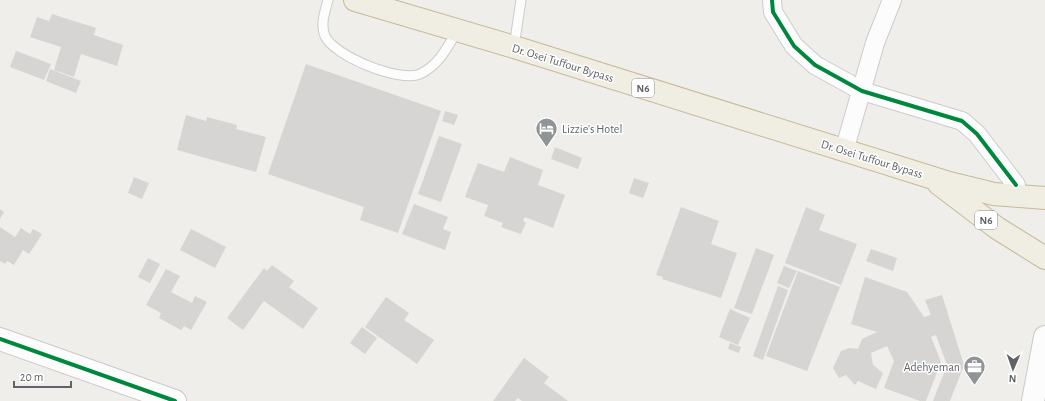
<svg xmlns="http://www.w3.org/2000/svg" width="1045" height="401" viewBox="0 0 1045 401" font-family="'Alegreya Sans',sans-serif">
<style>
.building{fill:#d6d5d3}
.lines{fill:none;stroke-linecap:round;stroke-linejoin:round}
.lane-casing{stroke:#cbcccc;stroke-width:11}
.street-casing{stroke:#cbcccc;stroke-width:20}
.secondary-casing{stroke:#cacacb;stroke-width:24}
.highway-casing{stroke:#c8b996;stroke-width:24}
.lane{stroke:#fdfcfc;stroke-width:9}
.street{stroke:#fdfcfc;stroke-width:18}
.secondary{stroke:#fdfcfc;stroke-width:22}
.highway{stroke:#f0ede3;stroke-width:22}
.cycleway-casing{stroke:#fff;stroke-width:6}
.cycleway{stroke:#00873e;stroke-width:4}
.labels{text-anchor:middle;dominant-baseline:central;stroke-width:3;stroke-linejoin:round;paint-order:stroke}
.shield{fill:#fff;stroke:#8f9295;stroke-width:1}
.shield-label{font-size:11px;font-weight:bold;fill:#5f6368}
.street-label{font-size:12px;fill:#5f6368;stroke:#fff}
.poi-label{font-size:12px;fill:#5f6368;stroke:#fff;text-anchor:start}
</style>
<rect width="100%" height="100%" fill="#efeeea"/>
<g class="building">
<polygon points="52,14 96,28 94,35 123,45 117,66 81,54 74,77 54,70 61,47 30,37 37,17 49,21"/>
<polygon points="16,51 51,64 44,80 10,67"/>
<polygon points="306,64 441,111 398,233 360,220 364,207 268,174"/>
<polygon points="50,69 81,81 76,93 46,81"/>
<polygon points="445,111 458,115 454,125 442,121"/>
<polygon points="186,115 206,121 207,117 237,125 236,129 266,137 256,172 177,150"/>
<polygon points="439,136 462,144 441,202 418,194"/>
<polygon points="555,147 582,158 578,169 551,159"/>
<polygon points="510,157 543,170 538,185 565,195 553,228 525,217 523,221 526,222 521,234 501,227 503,223 484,216 488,205 465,197 478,163 504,172"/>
<polygon points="134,177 149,183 142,199 128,193"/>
<polygon points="634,178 649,183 643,198 629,193"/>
<polygon points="414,204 448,217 443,229 451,232 445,250 402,234"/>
<polygon points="681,207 719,221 711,244 737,253 721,298 662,279 663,277 656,275"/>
<polygon points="806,207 825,215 819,230 857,244 841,285 785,263"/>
<polygon points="0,209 4,212 0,219"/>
<polygon points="0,227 15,237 21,228 30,234 33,229 42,234 29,254 23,250 14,265 7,261 5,264 0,261"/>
<polygon points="191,229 226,247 215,268 180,250"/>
<polygon points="756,248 774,255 752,314 734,308"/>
<polygon points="871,249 897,258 893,271 866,261"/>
<polygon points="148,258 160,264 150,283 138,277"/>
<polygon points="272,265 294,281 289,287 318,308 303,329 264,301 243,330 227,318 264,268 267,271"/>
<polygon points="784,266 797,271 789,288 777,283"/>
<polygon points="166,269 180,276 171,292 192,303 195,296 207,302 191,330 184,326 181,330 159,318 161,313 146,305"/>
<polygon points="798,271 840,287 807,371 766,356"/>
<polygon points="865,277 907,292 924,317 931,315 925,300 942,295 964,365 950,401 933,401 947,365 936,335 931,337 941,362 926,401 920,401 884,388 894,361 887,346 871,353 873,365 883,373 876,389 858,381 855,385 846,375 839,378 833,368 841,351 849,348 858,349 862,339 877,332 851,324"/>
<polygon points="778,286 788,290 763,360 753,356"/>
<polygon points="386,297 409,313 404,320 434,340 417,364 365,327"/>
<polygon points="730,309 750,318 738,345 719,337"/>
<polygon points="362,327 377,338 365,354 350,343"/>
<polygon points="730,343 741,347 739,353 728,349"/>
<polygon points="524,358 549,377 544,383 568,401 522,401 518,398 515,401 493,401"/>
</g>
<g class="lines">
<defs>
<g id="lane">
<path d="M328 0C325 12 320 24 325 36 334 56 400 83 420 74 439 65 447 48 457 31"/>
<polyline points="514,47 521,0"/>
</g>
<g id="street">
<polyline points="772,0 773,12 794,46 815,65 862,91 962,121 977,134 1016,185"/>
<polyline points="844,151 875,43 892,0"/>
</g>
<g id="secondary">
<polyline points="0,339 175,401"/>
<polyline points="1033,401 1045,337"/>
</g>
<g id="highway">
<polyline points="355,0 514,47 949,183 994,194 1045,198"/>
<polyline points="939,184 997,228 1045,258"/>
</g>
</defs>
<use href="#lane" class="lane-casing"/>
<use href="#street" class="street-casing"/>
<use href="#secondary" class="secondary-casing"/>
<use href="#highway" class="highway-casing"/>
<use href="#lane" class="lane"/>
<use href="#street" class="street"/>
<use href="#secondary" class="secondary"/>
<use href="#highway" class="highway"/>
<defs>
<g id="cycleway">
<polyline points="772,0 773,12 794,46 815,65 862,91 962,121 977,134 1016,185"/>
<polyline points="0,339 175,401"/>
</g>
</defs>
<use href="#cycleway" class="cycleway-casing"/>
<use href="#cycleway" class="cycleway"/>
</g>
<defs>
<symbol id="hotel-pin" viewBox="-11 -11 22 30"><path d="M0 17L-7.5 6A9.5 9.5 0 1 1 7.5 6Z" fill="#919496" stroke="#fff"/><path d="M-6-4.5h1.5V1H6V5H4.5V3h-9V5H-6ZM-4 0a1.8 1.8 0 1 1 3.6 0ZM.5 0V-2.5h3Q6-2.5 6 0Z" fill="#fff"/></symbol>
<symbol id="office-pin" viewBox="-11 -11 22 30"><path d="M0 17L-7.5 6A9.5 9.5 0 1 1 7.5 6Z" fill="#919496" stroke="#fff"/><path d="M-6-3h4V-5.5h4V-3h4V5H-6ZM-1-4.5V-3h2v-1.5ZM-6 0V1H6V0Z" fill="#fff"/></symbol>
</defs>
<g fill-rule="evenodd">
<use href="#hotel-pin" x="534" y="116" width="25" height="34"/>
<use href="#office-pin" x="962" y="354" width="25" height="34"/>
</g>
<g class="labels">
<g class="shield">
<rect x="632" y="79" width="22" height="18" rx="3"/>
<rect x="975" y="211" width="22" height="18" rx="3"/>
</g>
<g class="shield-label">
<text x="643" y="88">N6</text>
<text x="986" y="220">N6</text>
</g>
<g class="street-label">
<text transform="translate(563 63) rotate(17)">Dr. Osei Tuffour Bypass</text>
<text transform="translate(872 159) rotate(17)">Dr. Osei Tuffour Bypass</text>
</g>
<g class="poi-label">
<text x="562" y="129">Lizzie's Hotel</text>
<text x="960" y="367" text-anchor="end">Adehyeman</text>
</g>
</g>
<g transform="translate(1013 369) rotate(182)" stroke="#ffffff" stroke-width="3" paint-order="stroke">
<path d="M0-3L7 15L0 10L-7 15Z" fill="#5f6368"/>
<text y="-6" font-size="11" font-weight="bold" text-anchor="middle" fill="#5f6368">N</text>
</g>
<path d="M14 381v6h57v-6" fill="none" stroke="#5f6368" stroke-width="2"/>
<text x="20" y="381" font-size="12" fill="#5f6368" stroke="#ffffff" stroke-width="3" paint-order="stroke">20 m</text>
</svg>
